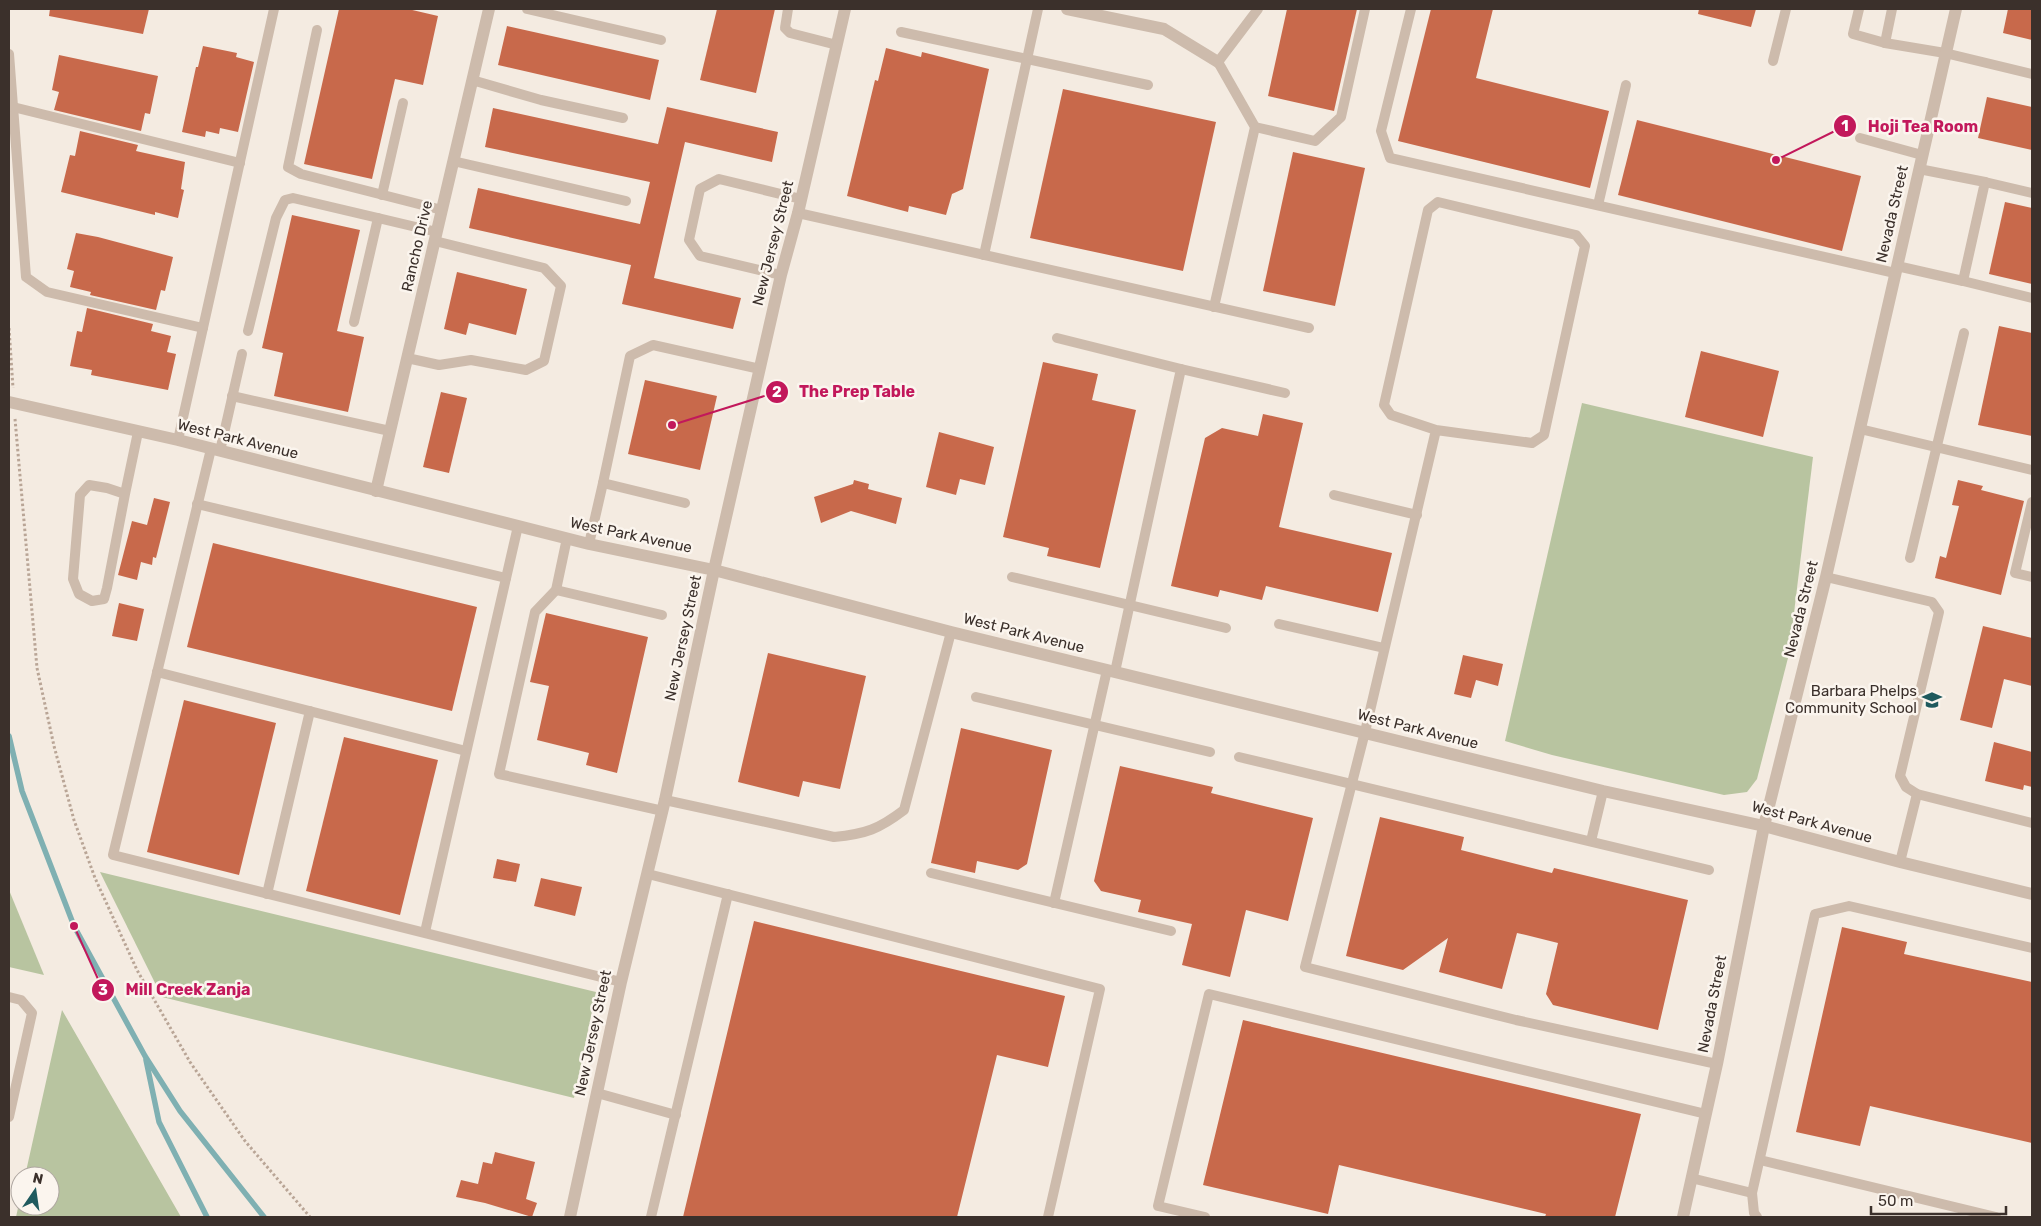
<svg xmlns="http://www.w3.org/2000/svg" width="2041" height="1226" viewBox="0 0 2041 1226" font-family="Rubik,sans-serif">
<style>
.green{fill:#b8c4a0}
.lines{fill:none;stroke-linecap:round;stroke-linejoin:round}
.stream{stroke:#7fb0b2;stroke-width:5.5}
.building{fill:#c8694b}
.path{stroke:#b9a596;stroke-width:3;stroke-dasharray:2.5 2.5;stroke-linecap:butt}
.service{stroke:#cdbbac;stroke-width:10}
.minor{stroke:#cdbbac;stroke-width:12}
.tertiary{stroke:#cdbbac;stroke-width:12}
.labels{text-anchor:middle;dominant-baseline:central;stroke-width:5;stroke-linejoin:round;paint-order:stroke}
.street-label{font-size:15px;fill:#3b302b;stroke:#fbf5ee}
.poi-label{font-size:15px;fill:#3b302b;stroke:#fbf5ee;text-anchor:end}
.leader{fill:none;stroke:#c2185b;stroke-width:2}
.callout-dot{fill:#c2185b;stroke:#fbf5ee;stroke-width:2}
.mark-label{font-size:15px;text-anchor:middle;font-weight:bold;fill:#fff}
.callout-label{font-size:16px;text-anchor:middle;font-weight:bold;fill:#c2185b;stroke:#fbf5ee;stroke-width:5;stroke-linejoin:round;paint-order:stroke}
</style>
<rect width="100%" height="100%" fill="#f4ebe1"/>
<g class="green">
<polygon points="1582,403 1813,457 1789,654 1757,779 1747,792 1724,795 1552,755 1505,741"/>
<polygon points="100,872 596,992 574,1098 162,997"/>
<polygon points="9,890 44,975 9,967"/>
<polygon points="62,1010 181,1217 16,1217 20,1199 20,1206 50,1206 50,1176 25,1176"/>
</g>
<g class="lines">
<g class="stream">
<polyline points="9,736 22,791 74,926 145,1056 180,1111 264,1217"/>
<polyline points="146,1060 159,1122 207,1217"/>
</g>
</g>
<g class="building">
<polygon points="50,9 149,9 143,34 49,16"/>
<polygon points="339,9 408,9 438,16 423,85 395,79 372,179 304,164"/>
<polygon points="717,9 775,9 756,93 700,80"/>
<polygon points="1287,9 1357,9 1334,111 1268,96"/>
<polygon points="1431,9 1493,9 1476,78 1609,111 1590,188 1398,141"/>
<polygon points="1699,9 1756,9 1751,27 1698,14"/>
<polygon points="2008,9 2032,9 2032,40 2003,33"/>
<polygon points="507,26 659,60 650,100 498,65"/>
<polygon points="203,46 237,53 236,57 254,62 238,132 220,128 219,134 206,131 205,137 182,132 196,67 198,67"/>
<polygon points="886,48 921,57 922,52 989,69 963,189 952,194 946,215 909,206 908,212 847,196 875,80 878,81"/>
<polygon points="59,55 158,76 150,114 145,113 141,131 54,110 59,92 52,90"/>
<polygon points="1063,89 1216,122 1183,271 1030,238"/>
<polygon points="1987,97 2032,107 2032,150 1978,138"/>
<polygon points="667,107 778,132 772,162 685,142 654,278 741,298 733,329 622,304 631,265 469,228 478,188 640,224 650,182 485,147 493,108 658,144"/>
<polygon points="1637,120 1861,176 1842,251 1618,195"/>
<polygon points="80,131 138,145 136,151 185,162 181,189 184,190 178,218 155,212 155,215 61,192 70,155 75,156"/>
<polygon points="1293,152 1365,168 1335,306 1263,291"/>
<polygon points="2005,202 2032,208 2032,284 1989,274"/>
<polygon points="292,215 360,230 337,331 364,337 348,412 274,396 283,353 262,348"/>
<polygon points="76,233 98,237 173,257 165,291 161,290 156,310 90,295 91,292 70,287 74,271 67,269"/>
<polygon points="457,272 527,289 516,335 469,323 466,335 444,329"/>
<polygon points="87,308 153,324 151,331 171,336 167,352 176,354 168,390 91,375 92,370 70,366 77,331 82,332"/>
<polygon points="1999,326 2032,333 2032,436 1978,425"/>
<polygon points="1701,351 1779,371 1763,437 1685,417"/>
<polygon points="1043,362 1098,374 1092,400 1136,410 1100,568 1047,556 1049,548 1003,537"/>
<polygon points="645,380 717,396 700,470 628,454"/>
<polygon points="441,392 467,398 449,473 423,467"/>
<polygon points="1263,414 1303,423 1279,527 1392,553 1378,612 1266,586 1262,600 1220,590 1218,597 1171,586 1205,438 1222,428 1258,436"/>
<polygon points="939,432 994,447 985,485 960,479 956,495 926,487"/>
<polygon points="854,480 869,484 868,489 902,498 896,524 851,511 821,523 814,497 853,484"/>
<polygon points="1958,480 1983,486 1981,490 2024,501 2001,595 1935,578 1940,556 1946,558 1959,506 1952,505"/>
<polygon points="154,498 170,502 156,558 153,557 152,565 141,562 137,580 118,575 132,521 147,525"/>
<polygon points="213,543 477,607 452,711 187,647"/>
<polygon points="119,603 144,609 137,641 112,636"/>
<polygon points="546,613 648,637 617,773 586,765 589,753 537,740 549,686 530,682"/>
<polygon points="1983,626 2032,638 2032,686 2004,679 1992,728 1960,720"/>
<polygon points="768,653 866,676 840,789 803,781 799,797 738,782"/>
<polygon points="1463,655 1503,664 1498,686 1476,680 1471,698 1454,694"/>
<polygon points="184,700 276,723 239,875 147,852"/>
<polygon points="961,728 1052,750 1027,864 1018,870 977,861 975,873 931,863"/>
<polygon points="344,737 438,760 400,915 306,891"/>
<polygon points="1994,742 2032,752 2032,787 2024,785 2023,790 1985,781"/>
<polygon points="1120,766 1213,787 1211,793 1313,818 1288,921 1246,910 1230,977 1182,965 1192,924 1138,912 1141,900 1101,891 1094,881"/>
<polygon points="1380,817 1464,837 1461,850 1552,873 1554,868 1688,900 1658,1030 1553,1005 1546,994 1558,943 1530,936 1517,933 1502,989 1439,972 1448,938 1403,970 1346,956"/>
<polygon points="497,859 520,864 516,882 493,878"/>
<polygon points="541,878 582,887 575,916 534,906"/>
<polygon points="754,921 1065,996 1048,1067 997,1055 957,1217 683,1217"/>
<polygon points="1842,927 1907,942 1904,954 2032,982 2032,1143 1870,1106 1860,1146 1796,1132"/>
<polygon points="1243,1020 1641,1114 1615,1217 1545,1217 1546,1214 1339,1165 1328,1214 1203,1185"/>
<polygon points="495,1152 535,1162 526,1199 537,1203 532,1217 485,1203 456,1197 461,1180 478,1184 483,1162 492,1164"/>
</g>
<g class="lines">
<g class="path">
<polyline points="9,328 13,388"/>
<polyline points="15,419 37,668 54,746 74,820 95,878 137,970 190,1062 245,1141 310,1217"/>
</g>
<g class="service">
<polyline points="527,9 661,40"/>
<polyline points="788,9 785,28 790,33 837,45"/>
<polyline points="1411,9 1381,131 1390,158 1895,273"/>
<polyline points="1859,9 1853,34 1885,43 1945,53 2032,74"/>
<polyline points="317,30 288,167 301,174 442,210"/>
<polyline points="901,32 1148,85"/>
<polyline points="1885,43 1892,9"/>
<polyline points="9,54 26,277 47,292 203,328"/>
<polyline points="1773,61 1786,9"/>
<polyline points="472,80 541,100 623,118"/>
<polyline points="13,107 240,163"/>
<polyline points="1255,127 1315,141 1341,117 1365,9"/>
<polyline points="1860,138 1922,155"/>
<polyline points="453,161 626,201"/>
<polyline points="1985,182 2032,193"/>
<polyline points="382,195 403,103"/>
<polyline points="1598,205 1626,85"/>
<polyline points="798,213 1309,328"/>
<polyline points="984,255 1038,9"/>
<polyline points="1897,266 1963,281 1985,182 1919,169"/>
<polyline points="781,275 700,256 689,240 700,189 719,179 801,199"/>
<polyline points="1963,281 2032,298"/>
<polyline points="1214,307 1255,127 1218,62 1258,9"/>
<polyline points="354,322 378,218 437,232"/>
<polyline points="248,331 276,218 285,200 293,198 378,218"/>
<polyline points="1057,338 1181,369 1115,672"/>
<polyline points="407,358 439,365 471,360 526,370 544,361 561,286 544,268 435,241"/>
<polyline points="1181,369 1285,393"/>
<polyline points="232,396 390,431"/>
<polyline points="1860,429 2032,470"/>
<polyline points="1436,430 1532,443 1544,435 1585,246 1576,235 1438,202 1428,210 1384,405 1391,415 1436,430 1365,732 1305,967 1516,1020 1717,1064"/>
<polyline points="178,440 274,9"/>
<polyline points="211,449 113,855 621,982"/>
<polyline points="220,451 242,354"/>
<polyline points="603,483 630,356 653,345 760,369"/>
<polyline points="125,494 107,488 89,485 80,495 73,579 79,594 92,601 104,599 107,588 125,494 138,432"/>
<polyline points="1334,495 1417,515"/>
<polyline points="2032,502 2015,573 2032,577"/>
<polyline points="197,504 506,578"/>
<polyline points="567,538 556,590 535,612 499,774 663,811"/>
<polyline points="589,544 603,483 685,503"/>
<polyline points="1910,558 1964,333"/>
<polyline points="1012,577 1226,628"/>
<polyline points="1826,577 1932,602 1939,612 1900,776 1906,787 1917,794 2032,823"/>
<polyline points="556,590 662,615"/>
<polyline points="1279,624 1384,648"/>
<polyline points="157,672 466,751"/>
<polyline points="976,697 1210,752"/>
<polyline points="1239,757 1709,870"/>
<path d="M665 800 834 837C866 834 879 829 904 810L951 632"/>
<polyline points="1591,841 1603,791"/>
<polyline points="1900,862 1917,794"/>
<polyline points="931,873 1171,931"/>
<polyline points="648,874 1100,989 1048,1217"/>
<polyline points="267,894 310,711"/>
<polyline points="1054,903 1107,670"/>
<polyline points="425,932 518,526"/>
<polyline points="9,997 21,1000 32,1013 9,1117"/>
<polyline points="597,1093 676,1115"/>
<polyline points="1760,1160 1996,1217"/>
<polyline points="1691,1178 1752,1193 1815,914 1849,906 2032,948"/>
<polyline points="1752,1193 1754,1213 1757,1217"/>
<polyline points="651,1217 728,894"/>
<polyline points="1205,1217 1158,1206 1209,994 1706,1114"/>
</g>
<g class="minor">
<polyline points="1067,9 1164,29 1218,62"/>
<polyline points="376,491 489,9"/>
<polyline points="1683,1217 1717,1064 1764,826"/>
</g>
<g class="tertiary">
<polyline points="9,402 178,440 589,544 714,570 951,632 1603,791 1764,826 1900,862 2032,894"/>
<polyline points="1764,826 1826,577 1956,9"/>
<polyline points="570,1217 621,982 665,800 714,570 781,275 798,213 845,9"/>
</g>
</g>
<defs>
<symbol id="school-bare" viewBox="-9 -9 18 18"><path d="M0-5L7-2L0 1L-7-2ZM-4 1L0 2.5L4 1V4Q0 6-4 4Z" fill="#1f5a5e" stroke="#fbf5ee" stroke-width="2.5" paint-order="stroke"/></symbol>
</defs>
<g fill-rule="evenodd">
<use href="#school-bare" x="1918" y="686" width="28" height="28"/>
</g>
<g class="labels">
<g class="street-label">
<text transform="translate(1892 214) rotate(-77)">Nevada Street</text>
<text transform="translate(773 243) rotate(-76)">New Jersey Street</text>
<text transform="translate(417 246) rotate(-77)">Rancho Drive</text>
<text transform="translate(238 439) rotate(14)">West Park Avenue</text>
<text transform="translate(631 535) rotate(12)">West Park Avenue</text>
<text transform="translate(1801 609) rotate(-76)">Nevada Street</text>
<text transform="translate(1024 633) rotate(14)">West Park Avenue</text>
<text transform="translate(683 638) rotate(-78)">New Jersey Street</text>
<text transform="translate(1418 729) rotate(14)">West Park Avenue</text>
<text transform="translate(1812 822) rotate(15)">West Park Avenue</text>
<text transform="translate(1712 1004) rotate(-79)">Nevada Street</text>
<text transform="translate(593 1033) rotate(-78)">New Jersey Street</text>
</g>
<g class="poi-label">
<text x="1917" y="691">Barbara Phelps<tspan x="1917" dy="17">Community School</tspan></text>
</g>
</g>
<path class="leader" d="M1776 160L1845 126M672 425L777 392M74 926L103 990"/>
<g class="callout-dot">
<circle cx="1776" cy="160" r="5"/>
<circle cx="672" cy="425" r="5"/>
<circle cx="74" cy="926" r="5"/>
<circle cx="1845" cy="126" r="12"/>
<circle cx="777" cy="392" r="12"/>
<circle cx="103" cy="990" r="12"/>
</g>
<g class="mark-label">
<text x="1845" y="131">1</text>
<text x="777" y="397">2</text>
<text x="103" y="995">3</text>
</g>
<g class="callout-label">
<text x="1923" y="132">Hoji Tea Room</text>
<text x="857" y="397">The Prep Table</text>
<text x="188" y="995">Mill Creek Zanja</text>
</g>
<rect width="2041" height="1226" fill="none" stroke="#3b302b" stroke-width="20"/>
<g transform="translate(35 1191) rotate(13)"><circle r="24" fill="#fbf5ee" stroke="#aea6a0"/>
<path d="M0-4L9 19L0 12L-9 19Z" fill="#1f5a5e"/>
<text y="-8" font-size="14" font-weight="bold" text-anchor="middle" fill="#3b302b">N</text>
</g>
<path d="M1871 1206v8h135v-8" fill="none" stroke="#3b302b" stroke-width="2.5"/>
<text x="1878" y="1206" font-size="15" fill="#3b302b" stroke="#fbf5ee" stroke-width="4" paint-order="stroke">50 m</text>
</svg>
